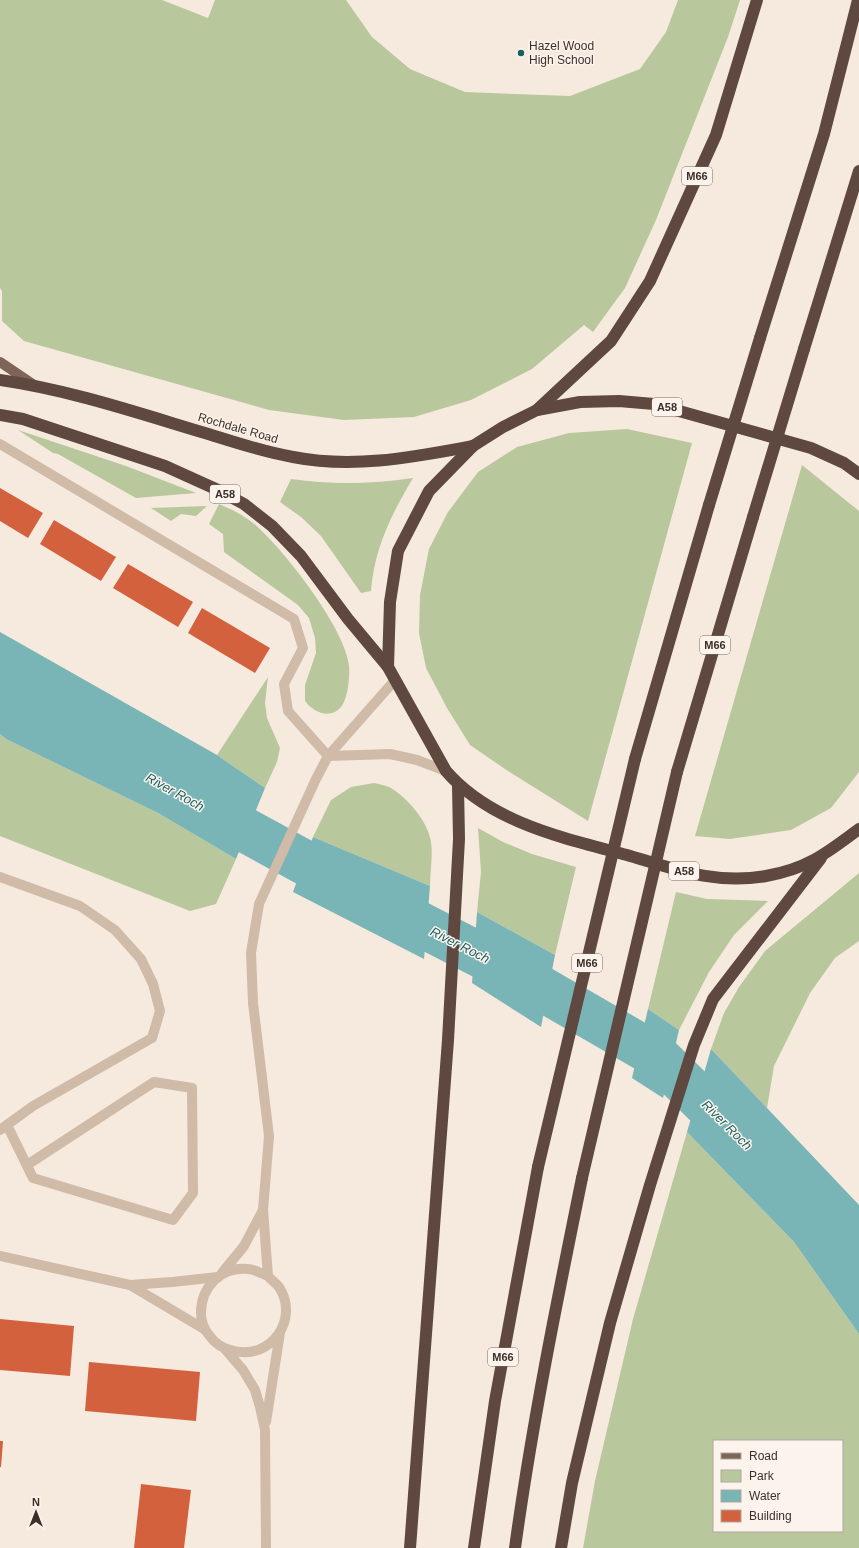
<svg xmlns="http://www.w3.org/2000/svg" width="859" height="1548" viewBox="0 0 859 1548" font-family="Helvetica,sans-serif">
<style>
.green{fill:#b9c79c;fill-rule:evenodd}
.water{fill:#79b4b6}
.lines{fill:none;stroke-linecap:round;stroke-linejoin:round}
.river{stroke:#79b4b6;stroke-width:45}
.building{fill:#d4613e}
.minor{stroke:#d0baa8;stroke-width:10}
.major{stroke:#7f6558;stroke-width:10}
.highway{stroke:#5e483f;stroke-width:12}
.highway-bridge{stroke:#5e483f;stroke-width:12}
.poi-dot{fill:#195f63;stroke:#fcf4ec;stroke-width:1.5}
.labels{text-anchor:middle;dominant-baseline:central;stroke-width:3;stroke-linejoin:round;paint-order:stroke}
.shield{fill:#fcf4ec;stroke:#766a64;stroke-width:1}
.shield-label{font-size:11px;font-weight:bold;fill:#3c2f29}
.poi-label{font-size:12px;fill:#3c2f29;stroke:#fcf4ec;text-anchor:start}
.street-label{font-size:12px;fill:#3c2f29;stroke:#fcf4ec}
.water-label{font-size:13px;font-style:italic;fill:#195f63;stroke:#fcf4ec}
</style>
<rect width="100%" height="100%" fill="#f6eade"/>
<g class="green">
<polygon points="0,0 162,0 208,18 215,0 346,0 372,37 410,69 465,92 570,96 640,69 666,32 678,0 740,0 728,37 656,220 625,288 593,332 584,325 532,369 471,400 414,417 344,420 269,410 24,341 2,321 2,291 0,288"/>
<polygon points="627,429 692,443 588,821 505,769 470,745 447,708 426,668 419,633 420,595 429,549 448,512 478,472 517,447 569,433"/>
<polygon points="18,430 126,466 196,493 136,498 58,454 53,453"/>
<polygon points="802,465 859,511 859,772 831,808 791,830 730,839 695,836"/>
<path d="M413 478C392 513 374 549 371 591L361 593 321 536 301 517 280 502 291 479C333 485 371 484 413 478Z"/>
<path d="M219 504C231 509 243 515 253 523 282 547 346 629 349 666 350 676 348 699 341 707 330 720 313 712 305 701V685L316 653 315 638 309 618 298 605 224 552 223 534 209 524Z"/>
<polygon points="207,506 196,516 181,514 171,521 151,508"/>
<polygon points="268,677 265,703 267,718 280,748 277,762 265,788 217,755"/>
<polygon points="0,734 6,739 158,813 236,859 216,904 190,911 0,836"/>
<path d="M374 783C379 784 384 785 389 787 407 797 428 821 431 842 433 856 430 872 430 886L313 837 331 800 351 787Z"/>
<polygon points="478,828 503,842 532,854 576,867 555,955 477,912 481,872"/>
<polygon points="859,873 859,941 835,958 810,993 774,1066 767,1108 711,1049 724,1013 739,987 765,951"/>
<polygon points="676,892 707,899 768,901 734,935 709,972 679,1030 648,1009"/>
<path d="M687 1132 794 1242 859 1334V1548H583L595 1481 633 1319ZM714 1441H842V1531H714Z"/>
</g>
<g class="water">
<polygon points="0,632 217,755 265,788 236,859 158,813 6,739 0,734"/>
<polygon points="313,837 430,886 424,959 293,892"/>
<polygon points="477,912 555,955 541,1027 472,983"/>
<polygon points="648,1009 679,1030 663,1098 632,1078"/>
<polygon points="711,1049 859,1205 859,1334 794,1242 687,1132"/>
</g>
<g class="lines">
<polyline class="river" points="192,801 379,903 511,971 656,1055 741,1139"/>
</g>
<g class="building">
<polygon points="0,488 43,513 28,538 0,521"/>
<polygon points="54,520 116,557 101,581 40,544"/>
<polygon points="128,564 193,602 178,627 113,588"/>
<polygon points="202,608 270,648 255,673 188,633"/>
<polygon points="0,1319 74,1326 70,1376 0,1370"/>
<polygon points="89,1362 200,1372 196,1421 85,1411"/>
<polygon points="0,1441 3,1441 1,1467 0,1467"/>
<polygon points="141,1484 191,1490 184,1548 134,1548"/>
</g>
<g class="lines">
<g class="minor">
<polyline points="0,444 294,619 303,648 284,684 288,711 328,756"/>
<polyline points="328,756 390,754 417,760 446,771"/>
<polyline points="0,877 80,906 115,930 141,959 153,984 160,1011 152,1038 33,1106 0,1130"/>
<polyline points="7,1125 33,1178 173,1220 193,1193 192,1088 154,1082 27,1165"/>
<polyline points="0,1256 130,1285 172,1282 218,1277"/>
<polyline points="222,1273 244,1246 263,1210"/>
<path d="M268 1276C262 1274 254 1269 248 1269 221 1266 201 1287 201 1313 201 1321 204 1329 209 1335 215 1344 223 1349 234 1351 271 1360 300 1319 279 1287 276 1283 271 1280 268 1276L263 1210 269 1136 253 1003 251 953 259 904 315 781 328 756 395 680"/>
<polyline points="130,1285 204,1329"/>
<polyline points="225,1349 243,1370 255,1390 260,1407 265,1430 266,1548"/>
<polyline points="266,1422 280,1333"/>
</g>
<polyline class="major" points="0,362 34,385"/>
<g class="highway">
<polyline points="760,338 824,134 858,0"/>
<polyline points="804,349 859,171"/>
<path d="M0 380C70 390 138 413 205 433 234 442 263 452 293 457 354 469 413 457 473 446"/>
<polyline points="537,410 611,341 650,281 716,135 757,0"/>
<polyline points="0,415 23,419 165,466 218,490 244,504 272,526 301,556 348,619 388,667"/>
<path d="M859 474 844 463 811 448 654 404 619 401 580 402 537 410 503 427 473 446 429 491 398 551 390 602 388 667 446 771C491 823 564 838 627 855 674 869 715 885 766 876 807 869 827 853 859 829"/>
<polyline points="635,759 709,505"/>
<polyline points="677,772 753,517"/>
<polyline points="410,1548 448,1040 459,839 458,786"/>
<polyline points="474,1548 495,1401 538,1167"/>
<path d="M515 1548C532 1424 557 1301 582 1178"/>
<polyline points="561,1548 572,1483 610,1323 650,1185 694,1045 713,999 821,858"/>
</g>
<g class="highway-bridge">
<polyline points="709,505 760,338"/>
<polyline points="753,517 804,349"/>
<polyline points="538,1167 635,759"/>
<polyline points="582,1178 677,772"/>
</g>
</g>
<circle class="poi-dot" cx="521" cy="53" r="4"/>
<g class="labels">
<g class="shield">
<rect x="682" y="167" width="30" height="18" rx="3"/>
<rect x="652" y="398" width="30" height="18" rx="3"/>
<rect x="210" y="485" width="30" height="18" rx="3"/>
<rect x="700" y="636" width="30" height="18" rx="3"/>
<rect x="669" y="862" width="30" height="18" rx="3"/>
<rect x="572" y="954" width="30" height="18" rx="3"/>
<rect x="488" y="1348" width="30" height="18" rx="3"/>
</g>
<g class="shield-label">
<text x="697" y="176">M66</text>
<text x="667" y="407">A58</text>
<text x="225" y="494">A58</text>
<text x="715" y="645">M66</text>
<text x="684" y="871">A58</text>
<text x="587" y="963">M66</text>
<text x="503" y="1357">M66</text>
</g>
<g class="poi-label">
<text x="529" y="46">Hazel Wood<tspan x="529" dy="14">High School</tspan></text>
</g>
<g class="street-label">
<text transform="translate(238 428) rotate(16)">Rochdale Road</text>
</g>
<g class="water-label">
<text transform="translate(175 792) rotate(29)">River Roch</text>
<text transform="translate(460 945) rotate(27)">River Roch</text>
<text transform="translate(727 1125) rotate(45)">River Roch</text>
</g>
</g>
<rect x="713" y="1440" width="130" height="92" fill="#fcf4ec" stroke="#afa59e"/>
<rect x="721" y="1453" width="20" height="6" fill="#7f6558" stroke="#afa59e"/>
<text x="749" y="1460" font-size="12" fill="#3c2f29">Road</text>
<rect x="721" y="1470" width="20" height="12" fill="#b9c79c" stroke="#afa59e"/>
<text x="749" y="1480" font-size="12" fill="#3c2f29">Park</text>
<rect x="721" y="1490" width="20" height="12" fill="#79b4b6" stroke="#afa59e"/>
<text x="749" y="1500" font-size="12" fill="#3c2f29">Water</text>
<rect x="721" y="1510" width="20" height="12" fill="#d4613e" stroke="#afa59e"/>
<text x="749" y="1520" font-size="12" fill="#3c2f29">Building</text>
<g transform="translate(36 1512)" stroke="#fcf4ec" stroke-width="3" paint-order="stroke">
<path d="M0-3L7 15L0 10L-7 15Z" fill="#3c2f29"/>
<text y="-6" font-size="11" font-weight="bold" text-anchor="middle" fill="#3c2f29">N</text>
</g>
</svg>
